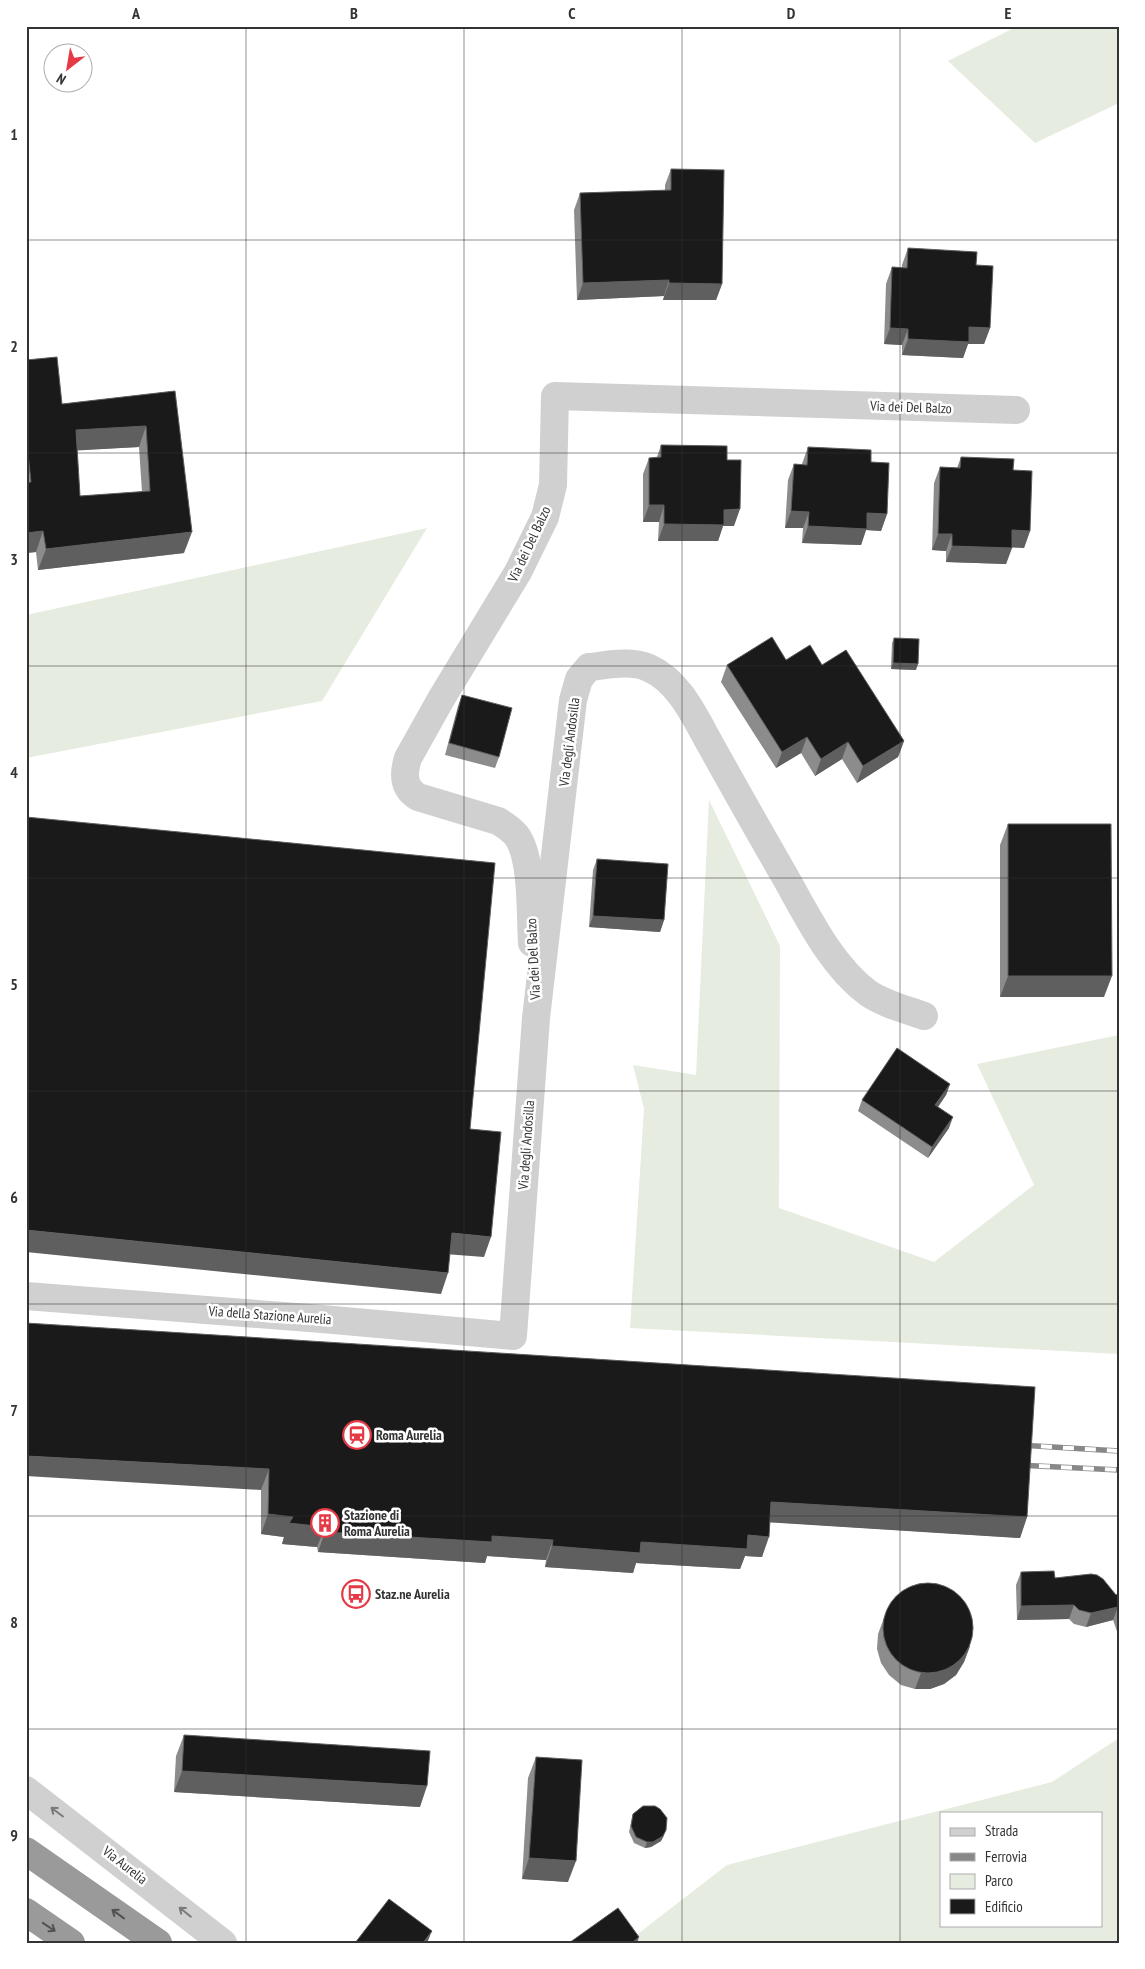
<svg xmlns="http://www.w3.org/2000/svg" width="1145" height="1969" viewBox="0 0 1145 1969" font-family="'PT Sans Narrow',sans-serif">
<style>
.green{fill:#e6ecdf;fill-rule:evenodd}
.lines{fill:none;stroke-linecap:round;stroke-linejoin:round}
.street{stroke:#d0d0d0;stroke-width:28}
.highway{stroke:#9a9a9a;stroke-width:28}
.rail-casing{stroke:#888;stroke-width:5.5}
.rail{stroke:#fff;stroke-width:4;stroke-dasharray:11;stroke-linecap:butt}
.wall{fill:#8c8c8c;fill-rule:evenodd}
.shaded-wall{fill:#5f5f5f}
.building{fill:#1a1a1a;stroke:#5f5f5f;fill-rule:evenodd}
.oneway{stroke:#7a7a7a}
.oneway2{stroke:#525252}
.grid{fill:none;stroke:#333;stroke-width:1;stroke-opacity:0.55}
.labels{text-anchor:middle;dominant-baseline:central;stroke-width:5;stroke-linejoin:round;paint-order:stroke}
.street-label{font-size:14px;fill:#333;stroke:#fff}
.poi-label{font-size:14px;font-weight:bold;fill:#333;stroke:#fff;text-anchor:start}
.neatline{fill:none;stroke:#333;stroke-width:2}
.grid-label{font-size:16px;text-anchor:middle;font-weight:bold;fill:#333}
</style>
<rect width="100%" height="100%" fill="#fff"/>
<g class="green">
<polygon points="1018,26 1119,26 1119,103 1035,143 948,61"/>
<polygon points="427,528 322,701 26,758 26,615"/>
<polygon points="709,800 780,946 779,1208 934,1262 1034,1185 977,1064 1119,1035 1119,1354 630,1328 644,1109 633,1065 696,1075"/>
<path d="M1119 1738V1943H626L727 1865 1052 1782ZM941 1813H1101V1925H941Z"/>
</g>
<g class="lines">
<g class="street">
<path d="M532 943C530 915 533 856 516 835 511 829 505 825 498 821L418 797C403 788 403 774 408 758L441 699 518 572 545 517 553 485 555 396 1016 410"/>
<path d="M26 1296 322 1319 513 1336 536 1018 573 700 579 679 589 667C608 665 630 660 649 668 679 681 695 717 710 744 734 787 758 830 783 873 806 913 830 965 868 993 884 1004 905 1009 924 1016"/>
<polyline points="26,1790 223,1943"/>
</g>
<g class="highway">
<polyline points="26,1851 158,1943"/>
<polyline points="26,1912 71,1943"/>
</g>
<defs>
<g id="rail">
<polyline points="1019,1445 1119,1451"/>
<polyline points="1017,1465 1119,1470"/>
</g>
</defs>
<use href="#rail" class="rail-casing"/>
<use href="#rail" class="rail"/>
</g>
<g class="wall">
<polygon points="671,169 722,284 716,300 663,300 664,296 577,300 574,210 580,193 665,191 665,185"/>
<polygon points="908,248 976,265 990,328 984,344 968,344 963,358 902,355 902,345 884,344 886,284 892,267 902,268 902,265"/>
<path d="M26 360 62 404 175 391 184 553 38 570 36 552 26 553ZM139 447 142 492 80 496 77 450Z"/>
<polygon points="661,445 727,460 734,526 723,526 718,541 658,541 659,522 643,522 643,474 649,458 657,457"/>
<polygon points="808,447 871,462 887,514 881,531 866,530 861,545 802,543 803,528 785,528 788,480 794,464 802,464"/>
<polygon points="961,457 1030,531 1024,548 1012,547 1006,564 946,562 946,551 932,550 934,483 940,467 957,468"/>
<polygon points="894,638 916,670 891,669 892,643"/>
<polygon points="786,660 822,665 904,741 898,757 857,783 842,759 815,776 801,753 776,768 721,682 727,665"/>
<polygon points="462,695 499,757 495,768 445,755 458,706"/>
<polygon points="1008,824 1104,997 1000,997 1000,845"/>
<polygon points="597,859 664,920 660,932 589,927 593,870"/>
<polygon points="950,1084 946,1095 938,1107 949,1128 928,1158 858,1111 862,1100"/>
<polygon points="26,1323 1027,1517 1020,1538 770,1522 762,1557 745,1556 740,1569 636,1563 633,1573 545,1567 546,1560 487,1556 485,1563 318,1552 317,1547 282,1544 284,1537 261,1534 261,1490"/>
<polygon points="1021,1572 1055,1578 1116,1595 1119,1593 1119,1637 1113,1620 1086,1627 1074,1624 1069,1619 1017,1620 1016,1585"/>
<polygon points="884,1618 970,1646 964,1662 956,1675 944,1684 930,1689 915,1689 901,1685 889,1675 881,1663 877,1649 878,1634"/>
<polygon points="184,1735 420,1807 174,1792 176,1756"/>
<polygon points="536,1757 568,1882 522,1879 528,1778"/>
<polygon points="633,1814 664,1836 661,1841 651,1847 645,1848 634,1843 629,1832"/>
</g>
<g class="shaded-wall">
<polygon points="669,280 664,296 577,300 583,283"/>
<polygon points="669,283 722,284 716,300 663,300"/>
<polygon points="969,327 990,328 984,344 968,344 963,358 902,355 908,339"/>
<polygon points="890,328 908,329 902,345 884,344"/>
<polygon points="146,426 139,447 68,451 76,430"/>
<polygon points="649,505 664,505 659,522 643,522"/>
<polygon points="740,509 734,526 723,526 718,541 658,541 664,524 724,510"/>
<polygon points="791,511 809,512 803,528 785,528"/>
<polygon points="867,513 887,514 881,531 866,530 861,545 802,543 808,526"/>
<polygon points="1012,530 1030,531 1024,548 1006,547"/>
<polygon points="43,531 36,552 26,553 26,533"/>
<polygon points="192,532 184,553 38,570 46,549"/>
<polygon points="938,534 952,534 946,551 932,550"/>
<polygon points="952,546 1012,548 1006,564 946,562"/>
<polygon points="893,663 918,664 916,670 891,669"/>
<polygon points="807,737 801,753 776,768 782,752"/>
<polygon points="904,741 898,757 857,783 863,766"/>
<polygon points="848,742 842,759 815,776 821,759"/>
<polygon points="593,916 664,920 660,932 589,927"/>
<polygon points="1008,976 1112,976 1104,997 1000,997"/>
<polygon points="950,1084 946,1095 931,1117 935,1105"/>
<polygon points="953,1117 949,1128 928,1158 932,1147"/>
<polygon points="26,1230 448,1273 441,1294 26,1252"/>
<polygon points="452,1233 491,1237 484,1257 445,1254"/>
<polygon points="26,1456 269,1469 261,1490 26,1476"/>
<polygon points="771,1502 1027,1517 1020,1538 764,1522"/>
<polygon points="268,1514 293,1517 325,1527 317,1547 282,1544 284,1537 261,1534"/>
<polygon points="325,1532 492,1536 553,1540 546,1560 487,1556 485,1563 318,1552"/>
<polygon points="748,1535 769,1537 762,1557 745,1556 740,1569 636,1563 633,1573 545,1567 552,1546 641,1542"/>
<polygon points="1074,1605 1069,1619 1017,1620 1021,1606"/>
<polygon points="1118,1607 1113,1620 1086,1627 1091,1613"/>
<polygon points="970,1646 964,1662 956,1675 944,1684 930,1689 915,1689 921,1673"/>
<polygon points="182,1771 427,1786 420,1807 174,1792"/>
<polygon points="666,1830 661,1841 651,1847 645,1848 647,1842"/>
<polygon points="529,1858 576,1861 568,1882 522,1879"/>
<polygon points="432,1931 427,1943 423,1943"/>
<polygon points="639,1937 637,1943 632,1943"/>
</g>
<g class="building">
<polygon points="671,169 724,170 722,284 669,283 669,280 583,283 580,193 671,190"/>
<polygon points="908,248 977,252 976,265 993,266 990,328 969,327 969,342 908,339 908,329 890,328 892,267 907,268"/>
<path d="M57 357 62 404 175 391 192 532 46 549 43 531 26 533V483L31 482 26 436V360ZM146 426 150 491 80 496 76 430Z"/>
<polygon points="661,445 727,446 727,460 741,460 740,509 724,510 724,525 664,524 664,505 649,505 649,458 661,457"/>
<polygon points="808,447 871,450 871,462 889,463 887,514 867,513 867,529 808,526 809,512 791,511 794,464 807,465"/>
<polygon points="961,457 1014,459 1013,470 1032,471 1030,531 1012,530 1012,548 952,546 952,534 938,534 940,467 960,468"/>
<polygon points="772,637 786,660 810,645 822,665 846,650 904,741 863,766 848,742 821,759 807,737 782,752 727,665"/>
<polygon points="894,638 919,639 918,664 893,663"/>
<polygon points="462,695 512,708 499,757 449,743"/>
<polygon points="26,817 495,863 470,1129 501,1132 491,1237 452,1233 448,1273 26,1230"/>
<polygon points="1008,824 1111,824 1112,976 1008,976"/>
<polygon points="597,859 668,864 664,920 593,916"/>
<polygon points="897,1048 950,1084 935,1105 953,1117 932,1147 862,1100"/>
<polygon points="26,1323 1035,1387 1027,1517 771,1502 769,1537 748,1535 747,1549 641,1542 640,1553 552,1546 553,1540 492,1536 492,1542 325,1532 325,1527 289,1523 293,1517 268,1514 269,1469 26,1456"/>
<polygon points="1054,1571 1055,1578 1091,1574 1097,1575 1103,1579 1116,1595 1119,1593 1119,1609 1118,1607 1091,1613 1079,1610 1074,1605 1021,1606 1021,1572"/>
<circle cx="928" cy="1628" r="45"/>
<polygon points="184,1735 430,1751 427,1786 182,1771"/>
<polygon points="536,1757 582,1760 576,1861 529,1858"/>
<polygon points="643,1806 655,1806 660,1809 667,1818 666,1830 663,1836 653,1842 647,1842 636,1837 631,1826 633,1814"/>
<polygon points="389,1899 432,1931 423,1943 355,1943"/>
<polygon points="618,1908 639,1937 632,1943 569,1943"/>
</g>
<defs><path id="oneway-shaft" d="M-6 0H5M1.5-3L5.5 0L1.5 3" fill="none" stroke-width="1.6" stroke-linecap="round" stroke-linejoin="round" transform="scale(1.25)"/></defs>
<g class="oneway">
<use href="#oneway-shaft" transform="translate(57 1812) rotate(-143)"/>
<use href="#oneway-shaft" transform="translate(185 1912) rotate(-141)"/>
</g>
<g class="oneway2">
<use href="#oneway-shaft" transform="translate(118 1914) rotate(-144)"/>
<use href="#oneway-shaft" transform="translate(49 1927) rotate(34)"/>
</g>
<path class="grid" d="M246 26V1943M464 26V1943M682 26V1943M900 26V1943M26 240H1119M26 453H1119M26 666H1119M26 878H1119M26 1091H1119M26 1304H1119M26 1516H1119M26 1729H1119"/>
<defs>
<symbol id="station-ring" viewBox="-11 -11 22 22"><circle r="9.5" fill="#fff" stroke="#e63946" stroke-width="1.5"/><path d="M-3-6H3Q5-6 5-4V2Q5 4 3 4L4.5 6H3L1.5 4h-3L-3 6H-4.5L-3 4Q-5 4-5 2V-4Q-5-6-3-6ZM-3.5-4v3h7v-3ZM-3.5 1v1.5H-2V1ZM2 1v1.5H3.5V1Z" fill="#e63946"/></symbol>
<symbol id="building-ring" viewBox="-11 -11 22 22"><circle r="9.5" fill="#fff" stroke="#e63946" stroke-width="1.5"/><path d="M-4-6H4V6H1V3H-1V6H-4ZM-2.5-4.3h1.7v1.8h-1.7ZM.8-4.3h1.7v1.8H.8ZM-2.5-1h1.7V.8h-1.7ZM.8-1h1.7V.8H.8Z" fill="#e63946"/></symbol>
<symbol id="bus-ring" viewBox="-11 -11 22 22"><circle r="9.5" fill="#fff" stroke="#e63946" stroke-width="1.5"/><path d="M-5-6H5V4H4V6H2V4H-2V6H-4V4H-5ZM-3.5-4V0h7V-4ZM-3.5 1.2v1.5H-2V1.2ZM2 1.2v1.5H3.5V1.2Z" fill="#e63946"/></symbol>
</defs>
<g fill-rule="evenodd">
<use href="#station-ring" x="341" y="1419" width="32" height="32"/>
<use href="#building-ring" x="309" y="1507" width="32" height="32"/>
<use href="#bus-ring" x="340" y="1578" width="32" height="32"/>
</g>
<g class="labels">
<g class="street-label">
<text transform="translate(911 407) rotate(2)">Via dei Del Balzo</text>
<text transform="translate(529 544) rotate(-65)">Via dei Del Balzo</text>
<text transform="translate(569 742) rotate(-83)">Via degli Andosilla</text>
<text transform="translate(533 959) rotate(-93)">Via dei Del Balzo</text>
<text transform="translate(526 1145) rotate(-86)">Via degli Andosilla</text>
<text transform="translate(270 1315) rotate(4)">Via della Stazione Aurelia</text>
<text transform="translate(125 1865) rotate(38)">Via Aurelia</text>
</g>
<g class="poi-label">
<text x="376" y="1435">Roma Aurelia</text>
<text x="344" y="1515">Stazione di<tspan x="344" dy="16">Roma Aurelia</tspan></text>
<text x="375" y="1594">Staz.ne Aurelia</text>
</g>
</g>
<rect width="1145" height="1969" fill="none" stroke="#ffffff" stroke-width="55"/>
<rect x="940" y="1812" width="162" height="115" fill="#ffffff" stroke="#adadad"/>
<rect x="950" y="1828" width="25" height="8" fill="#d0d0d0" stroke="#adadad"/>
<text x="985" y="1836" font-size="15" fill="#333333">Strada</text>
<rect x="950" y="1853" width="25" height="8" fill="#888888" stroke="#adadad"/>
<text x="985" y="1862" font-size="15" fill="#333333">Ferrovia</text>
<rect x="950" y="1874" width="25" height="15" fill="#e6ecdf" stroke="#adadad"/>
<text x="985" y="1886" font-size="15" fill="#333333">Parco</text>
<rect x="950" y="1899" width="25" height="15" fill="#1a1a1a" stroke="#adadad"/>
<text x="985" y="1912" font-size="15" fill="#333333">Edificio</text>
<g transform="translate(68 68) rotate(211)"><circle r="24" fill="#ffffff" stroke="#adadad"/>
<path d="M0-4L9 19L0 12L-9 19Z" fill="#e63946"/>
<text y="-8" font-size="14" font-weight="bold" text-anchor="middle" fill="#333333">N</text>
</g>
<rect x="28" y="28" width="1090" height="1914" class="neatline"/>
<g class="grid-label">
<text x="136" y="19">A</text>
<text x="354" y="19">B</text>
<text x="572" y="19">C</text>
<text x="791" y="19">D</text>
<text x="1008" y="19">E</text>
<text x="14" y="140">1</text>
<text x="14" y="352">2</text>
<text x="14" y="565">3</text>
<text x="14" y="778">4</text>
<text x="14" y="990">5</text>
<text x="14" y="1203">6</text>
<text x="14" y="1416">7</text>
<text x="14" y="1628">8</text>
<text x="14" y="1841">9</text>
</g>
</svg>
